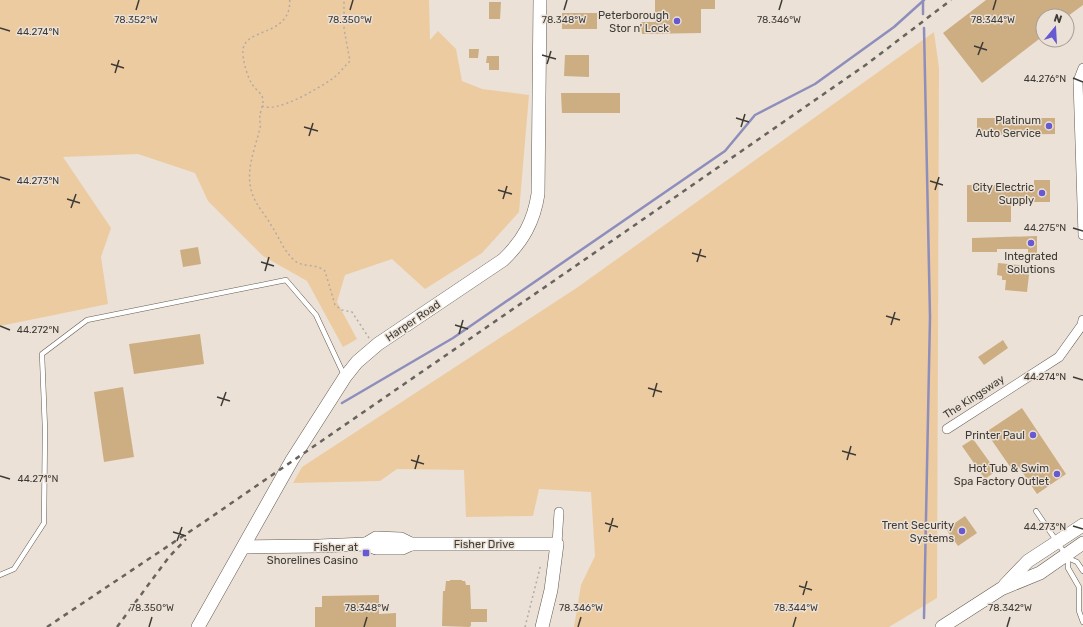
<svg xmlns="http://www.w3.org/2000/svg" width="1083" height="627" viewBox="0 0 1083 627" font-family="Rubik,sans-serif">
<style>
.green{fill:#eccba1}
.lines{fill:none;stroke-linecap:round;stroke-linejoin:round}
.stream{stroke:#8e8ebd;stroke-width:2.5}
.building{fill:#cdad82}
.lane-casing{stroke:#635b51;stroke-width:5.5}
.street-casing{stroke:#635b51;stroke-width:10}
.secondary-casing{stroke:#635b51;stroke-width:14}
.path{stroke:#b3aba2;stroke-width:1.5;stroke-dasharray:2 3;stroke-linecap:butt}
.lane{stroke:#fff;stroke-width:4.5}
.street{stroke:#fff;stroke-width:9}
.secondary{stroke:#fff;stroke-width:13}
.rail{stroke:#68635d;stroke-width:2.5;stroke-dasharray:5 5;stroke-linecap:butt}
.ticks{fill:none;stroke:#3e3b36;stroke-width:1.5}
.poi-dot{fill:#6759d2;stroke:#ebe1d6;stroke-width:1.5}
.labels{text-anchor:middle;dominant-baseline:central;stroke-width:3;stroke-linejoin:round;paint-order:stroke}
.poi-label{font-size:11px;fill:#3e3b36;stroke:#ebe1d6;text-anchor:end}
.street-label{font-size:11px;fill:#3e3b36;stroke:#ebe1d6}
.ticks-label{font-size:10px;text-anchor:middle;fill:#3e3b36;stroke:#ebe1d6;stroke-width:3;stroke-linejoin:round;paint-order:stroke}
</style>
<rect width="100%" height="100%" fill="#ebe1d6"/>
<g class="green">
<polygon points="0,0 429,0 430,40 438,31 456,49 462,81 482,89 529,95 519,212 482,253 425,289 392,259 345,275 337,302 357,339 343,347 307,281 263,256 208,201 195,173 138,154 63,157 111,228 101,257 108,304 0,326"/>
<polygon points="934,32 939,68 937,598 889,627 574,627 581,585 595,556 591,492 539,489 533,516 466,517 464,470 397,469 380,481 293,483 302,467 578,287"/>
</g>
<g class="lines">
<g class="stream">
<polyline points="923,0 923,14"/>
<polyline points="924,28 930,317 924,618"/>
<polyline points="342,403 453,338 725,151 755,115 815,84 894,27 924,0"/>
</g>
</g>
<g class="building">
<polygon points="655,0 715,0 715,9 701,9 701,33 642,34 641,22 655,22"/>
<polygon points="986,0 1083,0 1083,5 1068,16 1043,16 1043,36 982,83 943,33"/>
<polygon points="489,2 501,2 500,19 489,19"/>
<rect x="562" y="13" width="35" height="16"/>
<polygon points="469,49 479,49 478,58 469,58"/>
<polygon points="565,55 589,55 589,77 564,76"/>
<polygon points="487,56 499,56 499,70 489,70 489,63 486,63"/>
<polygon points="561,93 620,93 620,113 562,113"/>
<polygon points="977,118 1055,118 1055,134 977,135"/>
<polygon points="1034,180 1050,180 1050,202 1011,202 1011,222 967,222 967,185 1034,185"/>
<polygon points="1037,236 1037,253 1028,253 1028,249 997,249 997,252 972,252 972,238"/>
<polygon points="198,247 201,264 183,267 180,250"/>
<polygon points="998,263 1030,266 1027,292 1005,290 1006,280 1002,280 1002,276 997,275"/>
<polygon points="200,334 204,364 134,374 129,344"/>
<polygon points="1003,340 1008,348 984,365 978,357"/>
<polygon points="123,387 134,457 104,462 94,392"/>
<polygon points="1022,408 1066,474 1037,494 1019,467 1013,471 986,432"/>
<polygon points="973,439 996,471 985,479 962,446"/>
<polygon points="965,516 977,533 958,546 946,529"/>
<polygon points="450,580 462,580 462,581 465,581 466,585 470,585 471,609 487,609 487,622 471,622 471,626 469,627 442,626 443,591 445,591 446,581 450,581"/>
<polygon points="379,595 379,614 396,613 396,627 315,627 315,607 322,607 322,596"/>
</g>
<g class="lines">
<defs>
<g id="lane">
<polyline points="1036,511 1068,558 1068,568 1079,587 1079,611 1083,622"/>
<polyline points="1068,558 1077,562 1083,571"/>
<polyline points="0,575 14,569 44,523 45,429 42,354 87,320 286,280 316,315 344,375"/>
</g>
<g id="street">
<polyline points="1083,68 1078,81 1083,235"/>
<polyline points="947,429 1059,357 1082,325 1083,320"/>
<polyline points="557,544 559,512"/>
</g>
<g id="secondary">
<polyline points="366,544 376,538 401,539 411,544 557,544 551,590 542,627"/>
<polyline points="244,547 319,546 366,544 376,548 402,548 411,544"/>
<polyline points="1005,585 1028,561 1083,525"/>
<path d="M198 627 292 460 345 377 357 362 378 344 503 260C523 241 534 221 538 194L540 0"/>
<polyline points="942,627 1001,589 1040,573 1083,543"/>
</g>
</defs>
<use href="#lane" class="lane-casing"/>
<use href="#street" class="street-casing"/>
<use href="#secondary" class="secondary-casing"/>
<g class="path">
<path d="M290 0C289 3 290 6 289 9 283 35 247 29 243 49 242 59 247 76 252 84 256 91 263 93 263 101 263 106 260 112 260 116 259 120 261 124 260 128 254 153 242 177 256 202 260 210 267 217 271 225 279 237 283 250 294 260 302 268 316 263 325 271L335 305 342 310 352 312 369 338"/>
<path d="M262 106C278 113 317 89 332 79 339 74 344 67 350 61L344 29V0"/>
<polyline points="525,627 541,564"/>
</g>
<use href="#lane" class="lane"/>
<use href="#street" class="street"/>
<use href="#secondary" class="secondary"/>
<g class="rail">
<polyline points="47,627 204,522 632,227 867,64 951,0"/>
<polyline points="117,627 169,557 186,539"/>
</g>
</g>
<path class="ticks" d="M136 10 139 0M350 10 353 0M564 10 567 0M779 10 782 0M993 10 996 0M0 28 10 31M974 46 987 50M542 55 556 59M978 55 983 42M111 64 124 68M547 64 551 51M115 73 119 60M1073 78 1083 82M736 118 749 122M304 127 318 131M741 127 745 114M309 136 313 123M0 177 10 180M930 181 943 185M498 190 512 194M935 190 939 177M67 199 80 203M503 199 507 186M71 208 76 194M1073 228 1083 231M692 253 706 257M261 262 274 266M697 262 701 249M265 271 269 257M886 316 900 320M455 325 468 329M891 325 895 312M0 326 10 330M459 334 463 320M1073 377 1083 380M648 388 662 392M217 397 230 401M653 397 657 383M221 406 226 392M842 451 856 455M411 460 424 464M847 460 851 446M415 469 419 455M0 476 10 479M605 523 618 527M1073 526 1083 529M173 532 186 536M609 532 613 518M177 541 182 527M799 586 812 590M803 595 807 581M149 627 152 617M364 627 367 617M578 627 581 617M793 627 796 617M1007 627 1010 617"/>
<g class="poi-dot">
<circle cx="677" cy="21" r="4"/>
<circle cx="1049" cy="126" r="4"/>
<circle cx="1042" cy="193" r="4"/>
<circle cx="1031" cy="243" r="4"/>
<circle cx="1033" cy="435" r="4"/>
<circle cx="1057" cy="474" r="4"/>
<circle cx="962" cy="531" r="4"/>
<rect x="362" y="549" width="8" height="8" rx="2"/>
</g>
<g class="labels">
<g class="poi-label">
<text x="669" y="15">Peterborough<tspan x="669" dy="13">Stor n' Lock</tspan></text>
<text x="1041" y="120">Platinum<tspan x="1041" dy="13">Auto Service</tspan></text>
<text x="1034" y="187">City Electric<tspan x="1034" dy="13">Supply</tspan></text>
<text x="1031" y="256" text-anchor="middle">Integrated<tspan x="1031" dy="13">Solutions</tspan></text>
<text x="1025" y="435">Printer Paul</text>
<text x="1049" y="468">Hot Tub &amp; Swim<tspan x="1049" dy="13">Spa Factory Outlet</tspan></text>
<text x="954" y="525">Trent Security<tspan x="954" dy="13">Systems</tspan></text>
<text x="358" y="547">Fisher at<tspan x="358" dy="13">Shorelines Casino</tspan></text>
</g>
<g class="street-label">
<text transform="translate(413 321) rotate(-34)">Harper Road</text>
<text transform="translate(974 397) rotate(-33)">The Kingsway</text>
<text x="484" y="544">Fisher Drive</text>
</g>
</g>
<g class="ticks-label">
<text x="136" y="23">78.352°W</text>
<text x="350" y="23">78.350°W</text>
<text x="564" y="23">78.348°W</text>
<text x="779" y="23">78.346°W</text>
<text x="993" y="23">78.344°W</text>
<text x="38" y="35">44.274°N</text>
<text x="1045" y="82">44.276°N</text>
<text x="38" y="184">44.273°N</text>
<text x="1045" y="231">44.275°N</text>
<text x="38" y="333">44.272°N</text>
<text x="1045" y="380">44.274°N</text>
<text x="38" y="482">44.271°N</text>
<text x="1045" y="530">44.273°N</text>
<text x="152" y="611">78.350°W</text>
<text x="367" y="611">78.348°W</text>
<text x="581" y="611">78.346°W</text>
<text x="796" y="611">78.344°W</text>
<text x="1010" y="611">78.342°W</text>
</g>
<g transform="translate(1055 28) rotate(18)"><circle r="19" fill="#ebe1d6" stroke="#a69f96"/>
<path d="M0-3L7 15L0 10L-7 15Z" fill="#6759d2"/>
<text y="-6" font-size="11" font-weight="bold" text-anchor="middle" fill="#3e3b36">N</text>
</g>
</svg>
